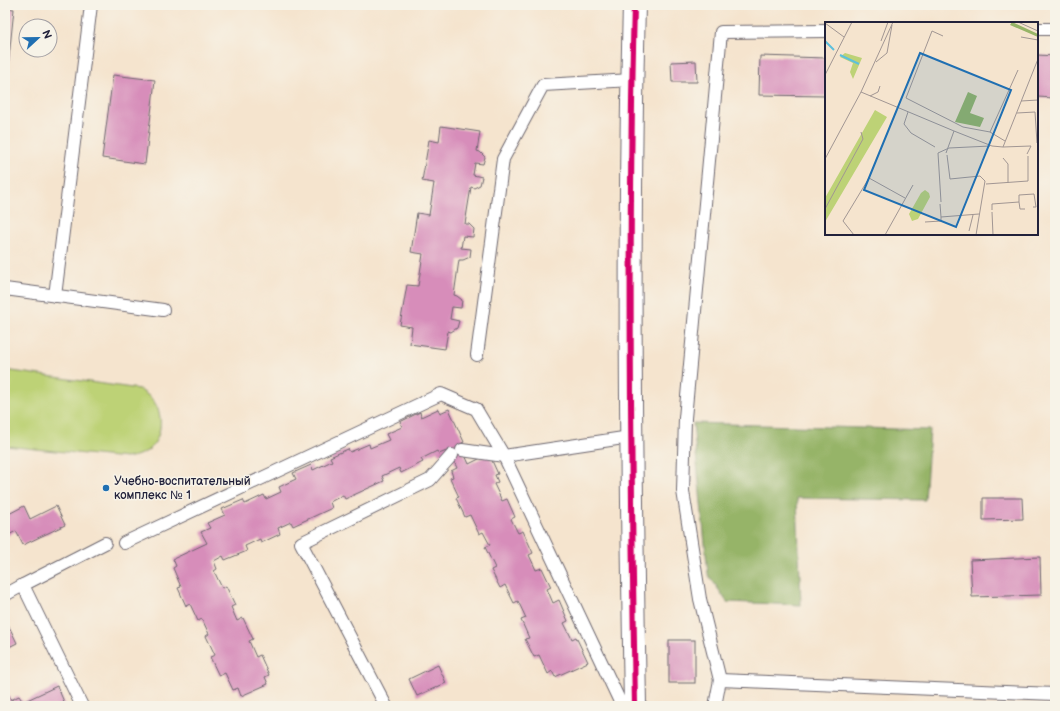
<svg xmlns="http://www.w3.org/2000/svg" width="1060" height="711" viewBox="0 0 1060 711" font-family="'Balsamiq Sans',sans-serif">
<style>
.green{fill:#bdd276;stroke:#707a58}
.forest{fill:#96b467;stroke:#5c6b51}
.building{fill:#d78dba}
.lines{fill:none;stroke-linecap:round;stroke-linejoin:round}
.service-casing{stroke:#6c666e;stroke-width:14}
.minor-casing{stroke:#6c666e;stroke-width:24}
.service{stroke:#fff;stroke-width:12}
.minor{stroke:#fff;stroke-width:22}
.cycleway-casing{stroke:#f7f3e8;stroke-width:8}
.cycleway{stroke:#d6006c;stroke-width:6}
.poi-dot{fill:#1f6fb2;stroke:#f7f3e8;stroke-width:1.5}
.labels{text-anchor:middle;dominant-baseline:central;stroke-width:3;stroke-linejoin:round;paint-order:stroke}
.poi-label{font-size:12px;fill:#22223b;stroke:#f7f3e8;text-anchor:start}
.inset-river{fill:none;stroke:#5dc0dc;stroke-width:2}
.inset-road{fill:none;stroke:#a19693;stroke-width:1}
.view{fill:#1f6fb2;fill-opacity:0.15;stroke:#1f6fb2;stroke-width:2}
.inset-edge{fill:none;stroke:#22223b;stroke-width:2}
</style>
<rect width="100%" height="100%" fill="#f7f3e8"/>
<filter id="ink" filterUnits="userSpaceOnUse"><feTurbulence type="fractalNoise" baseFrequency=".025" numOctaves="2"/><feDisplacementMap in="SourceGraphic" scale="8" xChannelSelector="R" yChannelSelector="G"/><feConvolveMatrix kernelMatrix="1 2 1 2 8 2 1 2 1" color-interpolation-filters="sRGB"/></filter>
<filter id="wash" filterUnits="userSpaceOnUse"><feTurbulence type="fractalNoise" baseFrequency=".012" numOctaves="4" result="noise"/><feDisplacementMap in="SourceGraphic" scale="16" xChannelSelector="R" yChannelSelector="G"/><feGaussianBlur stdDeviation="0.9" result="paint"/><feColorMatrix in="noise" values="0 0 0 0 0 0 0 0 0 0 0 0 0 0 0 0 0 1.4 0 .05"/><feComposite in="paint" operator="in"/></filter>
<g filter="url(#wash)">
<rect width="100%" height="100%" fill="#f5e4ce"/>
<path class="green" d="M5 370 139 389C143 392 148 395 151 398 165 413 163 439 147 451 141 455 133 457 126 458L5 446Z"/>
<polygon class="forest" points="693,423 930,430 925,500 797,498 801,605 727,602 708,574"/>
<g id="blocks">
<g class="building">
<polygon points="5,8 14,9 8,67 5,66"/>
<polygon points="1037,55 1055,56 1055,98 1037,97"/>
<polygon points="760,56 826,58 826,96 759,95"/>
<polygon points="696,61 697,82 672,82 671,62"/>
<polygon points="113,75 155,80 145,164 102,158"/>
<polygon points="441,126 480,132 477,151 480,152 485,157 483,164 475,163 473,175 482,177 480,185 474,188 471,187 465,224 469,224 474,229 473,237 463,236 461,248 471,249 470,257 463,260 459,260 454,295 457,296 462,300 461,308 452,307 450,319 459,321 457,328 451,332 448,331 445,349 410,344 412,327 400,325 407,285 418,286 423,254 411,252 417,213 429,215 434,183 422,181 429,140 439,142"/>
<polygon points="438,409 440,413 449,409 464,442 460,444 469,464 489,454 498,474 495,475 498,482 494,484 502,501 507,499 515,517 511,519 518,533 523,531 533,553 529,555 536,570 542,568 551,587 547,589 553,603 559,600 568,621 564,623 572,639 576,637 588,662 555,677 552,671 548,674 539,655 534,657 525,639 529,638 521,620 526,618 518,601 514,603 505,585 500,588 491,570 495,568 485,547 490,545 483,532 479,534 470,515 465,517 456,498 459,497 450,478 453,477 451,471 457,468 449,450 439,454 437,451 421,459 423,462 401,473 399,468 382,476 384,481 345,499 343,495 330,502 332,508 293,526 291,522 278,528 280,534 261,543 260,539 245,546 247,551 225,560 223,556 214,561 217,569 214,571 222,588 226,586 235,605 231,607 237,621 243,618 253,639 249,641 256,657 260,655 269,675 265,677 268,684 241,696 238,688 233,690 225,673 219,676 210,657 215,655 206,636 209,634 202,619 198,621 190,604 186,606 178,588 181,587 173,568 176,566 173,559 207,543 201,532 210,528 207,523 225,515 222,509 243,500 245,504 264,495 266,499 281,492 279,487 296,479 293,473 311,465 313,470 332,461 330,457 348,449 350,452 369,444 370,448 389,440 386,434 402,427 400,422 420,412 421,417"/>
<polygon points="983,498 1022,498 1023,519 983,520"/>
<polygon points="24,506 30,519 56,506 65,525 23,545 16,531 5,537 5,516"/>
<polygon points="1040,557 1041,595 972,597 970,560"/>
<polygon points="5,618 17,643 5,649"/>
<rect x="669" y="640" width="26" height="43"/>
<polygon points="438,665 446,683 417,696 409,679"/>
<polygon points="57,686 66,706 5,706 5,687 11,700 19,696 23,702"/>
</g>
</g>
</g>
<g filter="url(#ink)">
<use href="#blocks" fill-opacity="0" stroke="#6c666e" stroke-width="1"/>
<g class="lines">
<defs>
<g id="service">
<polyline points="1037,29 1055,29"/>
<polyline points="5,289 163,310"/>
<polyline points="55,296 91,5"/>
<polyline points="477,355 503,159 543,85 632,80"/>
<polyline points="462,450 504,456 630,437"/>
<polyline points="124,543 441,394 476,409 504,456 622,706"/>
<polyline points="5,595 23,585"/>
<polyline points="720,680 700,599 683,491 685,418 721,32 826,31"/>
<polyline points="82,706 23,585 105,543"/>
<polyline points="386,706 301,543 430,480 452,455"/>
<polyline points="715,706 720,680 1055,694"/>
</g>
<path id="minor" d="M634 5C628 239 631 472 635 706"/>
</defs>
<use href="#service" class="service-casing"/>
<use href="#minor" class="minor-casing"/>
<use href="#service" class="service"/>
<use href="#minor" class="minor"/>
<defs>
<path id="cycleway" d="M634 5C628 239 631 472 635 706"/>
</defs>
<use href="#cycleway" class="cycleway-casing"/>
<use href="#cycleway" class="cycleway"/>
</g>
</g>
<circle class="poi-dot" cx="106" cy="488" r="4"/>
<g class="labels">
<g class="poi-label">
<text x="114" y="481">Учебно-воспитательный<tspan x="114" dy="14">комплекс № 1</tspan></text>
</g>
</g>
<g transform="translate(825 22)">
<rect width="213" height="213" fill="#f5e4ce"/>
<path d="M20 31 37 36 28 57 25 50 28 41 15 35ZM50 88 62 95 0 200V176ZM100 168 104 171 105 175 93 197 87 199 84 192 96 171Z" fill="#bdd276"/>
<path d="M187 0 213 12V15L185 3ZM143 70 152 74 145 91 159 96 155 105 130 100Z" fill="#96b467"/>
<path class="inset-river" d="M0 19 9 28M15 33 34 42"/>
<path class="inset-road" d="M193 0 213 9M0 1 19 15M118 14 107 9 81 76 138 105 165 110M196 15 213 18M56 19 63 0M51 40 62 31 67 3M0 53 27 0M36 70 129 109 167 124 178 125 213 37M45 74 53 70 55 64M196 79 213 78M83 90 79 102 86 111 110 125M192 91 210 90 212 121M180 119 165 110 193 48M178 125 206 124 202 132M121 131 129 109M122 133 125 157 155 154 160 159 151 213M178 136 183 142V161M0 137 36 70 68 0M161 162 203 159V134M116 180 113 131 124 126 165 124M194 180V173L209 172 211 185H208M115 182 116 195 154 192M0 187 38 117 36 110M167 188V182L194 180 195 187H200M167 190 168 213M100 200 116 199V195M144 209 148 193M29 213 18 199 44 156 80 176M60 213 88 163"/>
<path class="view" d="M95 31 186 68 131 205 39 168Z"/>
<rect width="213" height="213" class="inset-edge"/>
</g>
<rect width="1060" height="711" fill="none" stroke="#f7f3e8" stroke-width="20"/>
<g transform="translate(38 38) rotate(68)"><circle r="19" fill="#f7f3e8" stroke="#a29fa3"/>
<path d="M0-3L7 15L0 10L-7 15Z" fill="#1f6fb2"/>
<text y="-6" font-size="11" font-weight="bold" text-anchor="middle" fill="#22223b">N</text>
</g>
</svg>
